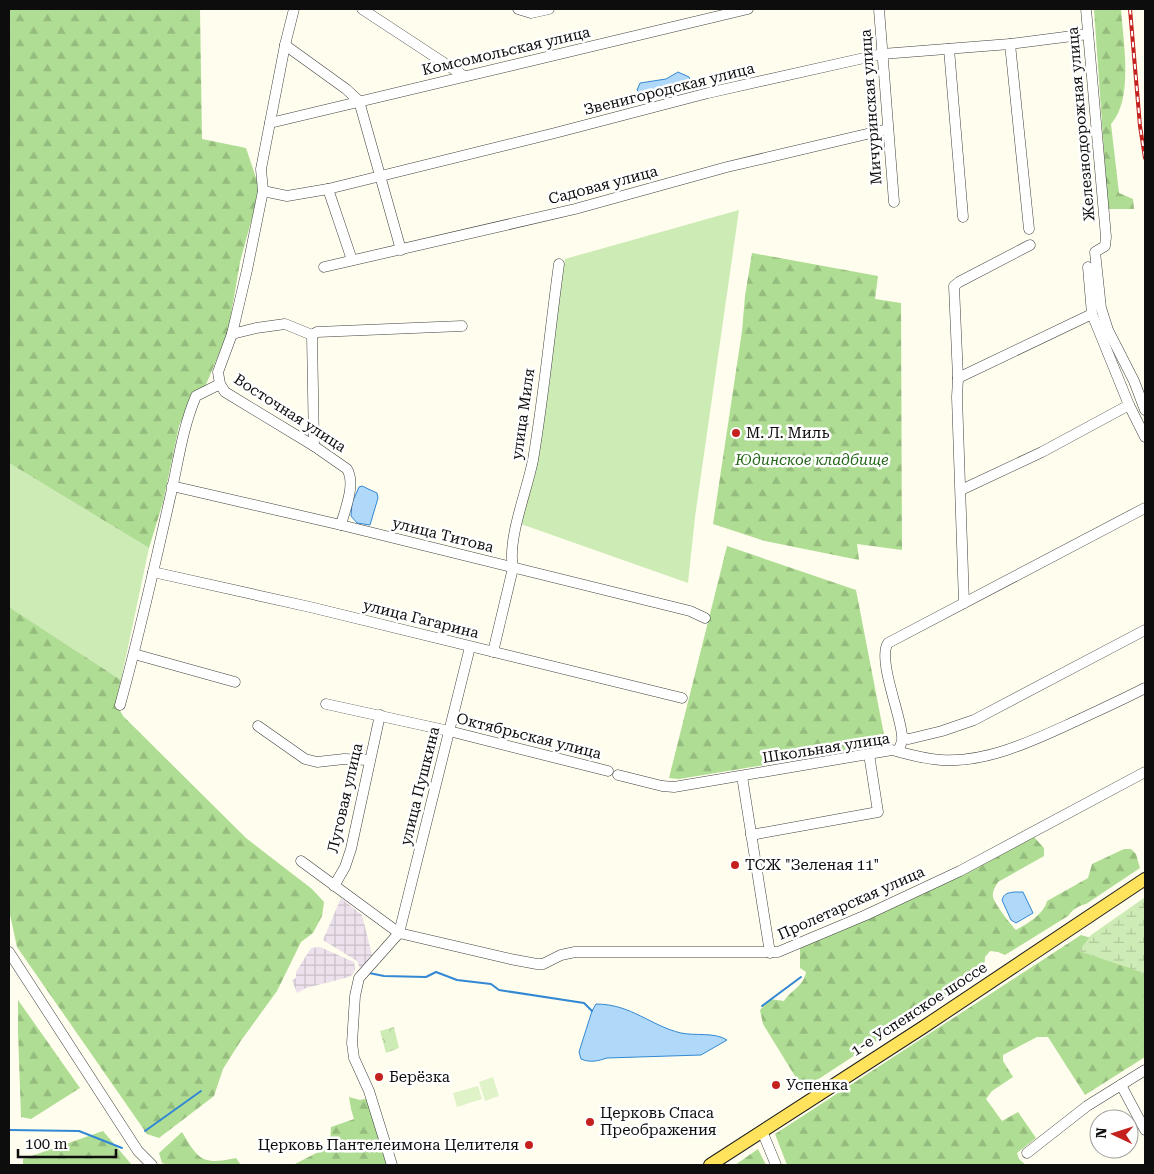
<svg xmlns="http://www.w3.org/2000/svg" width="1154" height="1174" viewBox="0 0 1154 1174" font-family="'Roboto Serif',serif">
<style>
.industrial{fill:url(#industrial-grid)}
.grass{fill:#cdebb5}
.forest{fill:url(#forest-firs)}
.wetland{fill:url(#wetland-marsh)}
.park{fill:url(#park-crowns)}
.pitch{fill:#e0f2c7}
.water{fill:#afd8f9;stroke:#3288d4}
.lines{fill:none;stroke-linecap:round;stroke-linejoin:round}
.stream{stroke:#3288d4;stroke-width:2}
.minor-casing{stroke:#404040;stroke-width:11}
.major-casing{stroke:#1e1e1e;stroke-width:14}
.minor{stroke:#fff;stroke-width:10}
.major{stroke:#ffe35d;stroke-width:12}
.rail-casing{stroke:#c4211e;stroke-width:4}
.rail{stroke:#fff;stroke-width:2;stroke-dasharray:5.5;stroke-linecap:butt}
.poi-dot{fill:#c4211e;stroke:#fff;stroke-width:2}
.labels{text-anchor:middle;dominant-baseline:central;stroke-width:5;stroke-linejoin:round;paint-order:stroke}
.street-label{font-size:15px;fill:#0d0d0d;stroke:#fff}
.poi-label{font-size:15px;fill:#0d0d0d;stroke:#fff;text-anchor:start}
.park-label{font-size:15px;font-style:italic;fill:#25681a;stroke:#fff}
</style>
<defs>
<pattern id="industrial-grid" width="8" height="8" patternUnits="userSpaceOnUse" patternTransform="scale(1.25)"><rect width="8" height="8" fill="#ece1ec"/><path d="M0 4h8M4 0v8" fill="none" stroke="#c9c0c9"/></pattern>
<pattern id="forest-firs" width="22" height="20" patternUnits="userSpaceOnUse" patternTransform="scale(1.25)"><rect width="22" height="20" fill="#afdd93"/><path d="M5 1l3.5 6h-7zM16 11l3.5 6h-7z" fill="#95bc7e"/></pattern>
<pattern id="wetland-marsh" width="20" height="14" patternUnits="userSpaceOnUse" patternTransform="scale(1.25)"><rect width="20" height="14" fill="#cdebb5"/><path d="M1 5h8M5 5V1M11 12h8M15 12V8" fill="none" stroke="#afc89a"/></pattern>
<pattern id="park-crowns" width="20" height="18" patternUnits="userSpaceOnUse" patternTransform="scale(1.25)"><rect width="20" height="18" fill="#cdebb5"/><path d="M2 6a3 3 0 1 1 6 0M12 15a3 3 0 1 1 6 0" fill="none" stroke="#afc89a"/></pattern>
</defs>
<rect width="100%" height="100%" fill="#fffded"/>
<g class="industrial">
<polygon points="341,898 362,915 373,959 360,968 357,961 323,940"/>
<polygon points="320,947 354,962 355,969 353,974 349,977 306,988 297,993 292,980 296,978 296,972 311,948"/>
</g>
<g class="grass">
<polygon points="739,210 695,517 688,583 521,524 536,462 565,259"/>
<polygon points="9,463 149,548 121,680 9,607"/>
</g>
<g class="forest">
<polygon points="9,9 200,9 202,139 246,148 258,184 256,203 240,262 228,332 205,387 194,393 179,426 163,502 149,548 9,463"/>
<path d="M1094 9H1121C1123 41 1134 99 1111 124L1119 193 1133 199 1134 209H1108Z"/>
<polygon points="752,253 878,276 875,299 901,303 902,550 857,544 859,560 765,541 713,524 742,331 745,296"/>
<polygon points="727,546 856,590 886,745 679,779 669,778"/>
<path d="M9 607 121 680C117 696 114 702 124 717L246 838 312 889 324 902 322 916 313 933 301 942 277 991 240 1042 223 1069 214 1096 159 1138 147 1134 17 947 9 910Z"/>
<path d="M1034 837 1044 848V856L998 882C996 886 992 891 993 897 994 903 1011 925 1016 930 1027 924 1044 914 1047 901L1088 878 1092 864 1124 849H1131L1136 854 1140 868 1086 904C1078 906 1073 909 1068 916L1005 955 998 952 990 951 985 957C985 970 978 973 968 981L808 1086H801L763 1024 760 1010 770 999 784 1001C791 990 804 986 806 972L800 968V947L964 875Z"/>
<polygon points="1081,935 1145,954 1145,1057 1085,1095 1048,1037 1037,1037 1003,1055 1003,1061 1013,1077 992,1091 986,1099 1002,1121 1018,1112 1036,1138 1017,1153 1019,1159 1026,1165 787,1165 775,1134"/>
<polygon points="18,1000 80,1088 31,1119 21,1117 18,1032"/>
<polygon points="349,1097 360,1100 369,1098 389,1165 293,1165 330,1146 331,1127 354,1119 351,1109"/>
<polygon points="103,1131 132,1165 23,1165 23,1159"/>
<path d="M182 1132C199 1161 203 1165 236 1158L241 1165H168L162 1163 159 1153Z"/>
<polygon points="758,1149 766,1165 735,1165"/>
</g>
<polygon class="wetland" points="1144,898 1145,978 1141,972 1079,951 1091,935"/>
<polygon class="park" points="394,1027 399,1048 386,1053 380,1031"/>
<g class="pitch">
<polygon points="493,1077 499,1096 485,1101 479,1082"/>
<polygon points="478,1086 482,1099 457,1107 453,1093"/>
</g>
<g class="water">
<polygon points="678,72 689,77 691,83 677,92 645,99 637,90 640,83 666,79"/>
<polygon points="362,486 377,493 378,498 370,525 357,523 351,516 352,503 359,487"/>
<path d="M1014 892H1023L1033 913 1016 923 1011 920 1002 900C1004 893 1008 893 1014 892Z"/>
<path d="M596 1004C631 1004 651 1026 681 1033 695 1036 715 1032 727 1040L701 1055 607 1058C598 1061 590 1063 581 1059L579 1052 592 1011Z"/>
</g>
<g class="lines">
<g class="stream">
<polyline points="369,973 384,976 426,977 436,972 457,980 491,984 499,990 584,1003 592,1011"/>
<polyline points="762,1006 801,977"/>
<polyline points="9,1130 79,1131 122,1148"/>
<polyline points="145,1131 201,1091"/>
</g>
<defs>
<g id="minor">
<path d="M294 9 285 45 261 169 263 191 247 270 232 334 218 372 220 384 225 392 314 446 347 469C356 484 345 509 341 525"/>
<polyline points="362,9 464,76"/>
<polyline points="518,9 531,13 549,9"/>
<polyline points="879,9 894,202"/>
<polyline points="1086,9 1106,237 1105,246 1095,252 1101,308 1108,330 1134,381 1145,410"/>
<polyline points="1010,44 1029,229"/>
<polyline points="285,45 346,89 359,101 401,250"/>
<polyline points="949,49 963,217"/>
<polyline points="270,123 748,9"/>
<polyline points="328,189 352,260"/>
<polyline points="263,191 287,196 328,189 555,133 708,93 882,54 1010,44 1088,34"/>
<polyline points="324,267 575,209 727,167 888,129"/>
<polyline points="1088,267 1092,314 1129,405 1145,437"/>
<polyline points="232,334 256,328 285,324 312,335"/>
<polyline points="312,335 317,332 462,326"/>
<polyline points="312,335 314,446"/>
<polyline points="958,378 1092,314"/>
<polyline points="172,486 341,525 690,611 705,618"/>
<polyline points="961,490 1042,452 1129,405"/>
<polyline points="153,572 310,607 682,698"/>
<polyline points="964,603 957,397 958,378 954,286 959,282 1030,245"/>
<path d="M493 652 513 568C507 539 527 491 533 460 544 395 550 329 559 264"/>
<polyline points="134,654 235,682"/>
<polyline points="326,704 449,731 608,771"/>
<path d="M120 705C139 637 154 568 170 498 178 464 182 429 196 396L220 384"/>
<polyline points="258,726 305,759 317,762 344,759 369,760"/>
<polyline points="903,738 909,739 942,731 974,720 1145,630"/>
<path d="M898 751C900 747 903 741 902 736 901 715 877 659 888 643L1145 508"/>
<path d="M618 775 662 786 674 787 892 750C908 754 924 759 941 760 988 763 1034 740 1076 721 1099 710 1122 700 1145 688"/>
<polyline points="742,776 770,953"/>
<polyline points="751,835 878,812 869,754"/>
<polyline points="301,861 399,933 510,959 537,964 543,964 561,955 575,952 778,952 866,915 960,871 1145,772"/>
<polyline points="334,886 345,867 351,849 380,715"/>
<polyline points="9,952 138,1151 152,1165"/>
<polyline points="1121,1085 1145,1130"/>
<polyline points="762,1131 776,1165"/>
<polyline points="1027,1153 1087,1106 1145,1070"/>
<polyline points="392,1165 369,1091 354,1058 352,1043 355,996 359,978 399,933 470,647"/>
</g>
<polyline id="major" points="710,1165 922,1028 1145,879"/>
</defs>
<use href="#minor" class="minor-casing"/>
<use href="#major" class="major-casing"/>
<use href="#minor" class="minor"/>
<use href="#major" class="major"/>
<defs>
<polyline id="rail" points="1130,9 1140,126 1145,158"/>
</defs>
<use href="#rail" class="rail-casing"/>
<use href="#rail" class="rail"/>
</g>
<g class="poi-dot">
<circle cx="736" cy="433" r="5"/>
<circle cx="735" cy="865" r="5"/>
<circle cx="379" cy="1077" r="5"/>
<circle cx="776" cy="1085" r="5"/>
<circle cx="590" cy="1122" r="5"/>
<circle cx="529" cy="1145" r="5"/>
</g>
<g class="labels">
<g class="street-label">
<text transform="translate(506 51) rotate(-13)">Комсомольская улица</text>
<text transform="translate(669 89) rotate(-14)">Звенигородская улица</text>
<text transform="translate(871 107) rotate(-94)">Мичуринская улица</text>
<text transform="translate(1081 124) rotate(-95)">Железнодорожная улица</text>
<text transform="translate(603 185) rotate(-15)">Садовая улица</text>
<text transform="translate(290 413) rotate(33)">Восточная улица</text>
<text transform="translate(523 414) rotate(-82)">улица Миля</text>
<text transform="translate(443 535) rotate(14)">улица Титова</text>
<text transform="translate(421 619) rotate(14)">улица Гагарина</text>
<text transform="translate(529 736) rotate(14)">Октябрьская улица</text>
<text transform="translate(826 748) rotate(-9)">Школьная улица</text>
<text transform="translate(420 786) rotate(-76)">улица Пушкина</text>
<text transform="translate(345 798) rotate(-77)">Луговая улица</text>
<text transform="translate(851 903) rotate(-24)">Пролетарская улица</text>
<text transform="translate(919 1009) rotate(-33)">1-е Успенское шоссе</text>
</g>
<g class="poi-label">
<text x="746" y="433">М. Л. Миль</text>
<text x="745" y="865">ТСЖ "Зеленая 11"</text>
<text x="389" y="1077">Берёзка</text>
<text x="786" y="1085">Успенка</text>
<text x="600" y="1113">Церковь Спаса<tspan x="600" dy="17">Преображения</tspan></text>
<text x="519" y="1145" text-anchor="end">Церковь Пантелеимона Целителя</text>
</g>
<g class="park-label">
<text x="812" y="460">Юдинское кладбище</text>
</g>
</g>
<rect width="1154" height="1174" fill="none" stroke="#0d0d0d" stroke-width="20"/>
<g transform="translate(1114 1134) rotate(274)"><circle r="24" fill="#ffffff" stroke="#9e9e9e"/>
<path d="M0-4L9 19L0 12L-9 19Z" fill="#c4211e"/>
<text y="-8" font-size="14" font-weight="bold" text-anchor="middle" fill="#0d0d0d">N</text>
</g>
<path d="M18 1149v8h98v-8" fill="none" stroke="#0d0d0d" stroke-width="2.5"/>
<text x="25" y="1149" font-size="15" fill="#0d0d0d" stroke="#ffffff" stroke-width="4" paint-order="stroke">100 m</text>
</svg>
